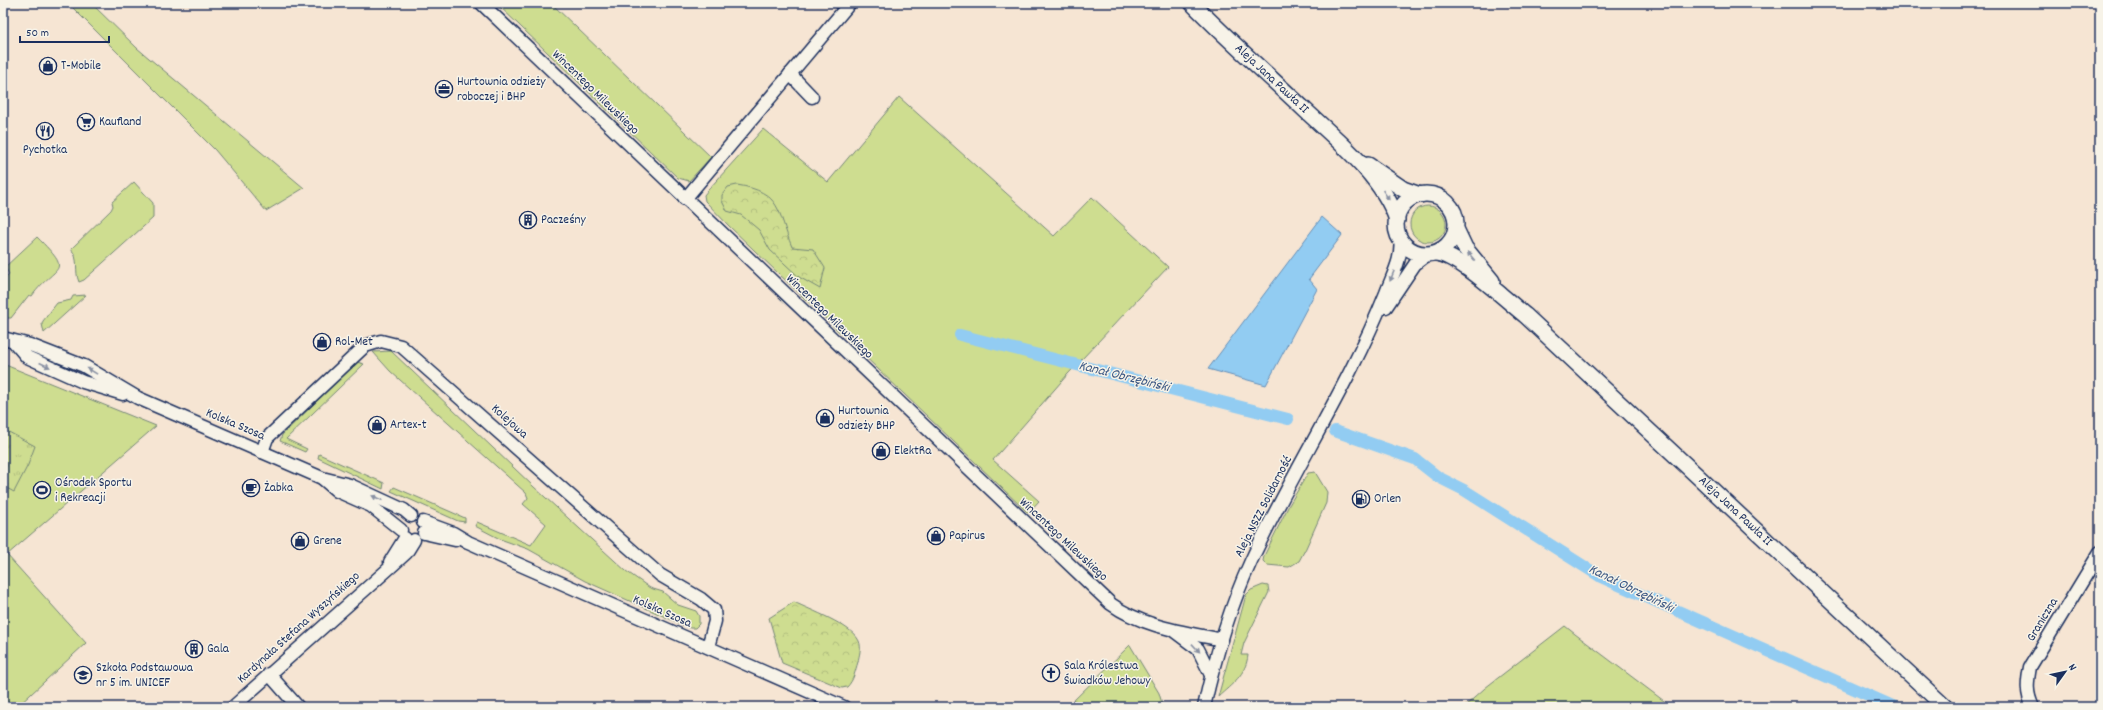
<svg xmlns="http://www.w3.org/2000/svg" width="2103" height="710" viewBox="0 0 2103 710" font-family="Dekko,sans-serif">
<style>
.grass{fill:#cedd90;stroke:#748677}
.forest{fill:url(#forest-crowns);stroke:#748677}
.park{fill:url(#park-tufts);stroke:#748677}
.water{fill:#92ccf2;stroke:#628db7}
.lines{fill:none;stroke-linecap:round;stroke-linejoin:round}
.canal{stroke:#92ccf2;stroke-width:12}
.minor-casing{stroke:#1b2f5e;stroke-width:15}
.major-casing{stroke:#1b2f5e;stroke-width:18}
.minor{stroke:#f7f3e8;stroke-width:12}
.major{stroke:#f7f3e8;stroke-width:15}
.oneway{fill:#8991a3}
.labels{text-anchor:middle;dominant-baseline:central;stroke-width:3;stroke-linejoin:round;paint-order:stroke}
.poi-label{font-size:13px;fill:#1b2f5e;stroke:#f7f3e8;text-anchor:start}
.street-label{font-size:13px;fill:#1b2f5e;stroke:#f7f3e8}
.water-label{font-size:14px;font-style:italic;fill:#395683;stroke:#f7f3e8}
</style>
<defs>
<pattern id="forest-crowns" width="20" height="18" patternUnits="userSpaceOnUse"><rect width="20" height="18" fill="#cedd90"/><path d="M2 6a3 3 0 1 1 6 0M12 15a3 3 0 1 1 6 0" fill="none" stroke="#b0be7f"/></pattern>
<pattern id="park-tufts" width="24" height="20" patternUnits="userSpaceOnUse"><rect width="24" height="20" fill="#cedd90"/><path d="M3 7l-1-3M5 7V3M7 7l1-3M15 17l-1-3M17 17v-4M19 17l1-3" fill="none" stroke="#b0be7f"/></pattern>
</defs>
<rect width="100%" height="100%" fill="#f6e5d3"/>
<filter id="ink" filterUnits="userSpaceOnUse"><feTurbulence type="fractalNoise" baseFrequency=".025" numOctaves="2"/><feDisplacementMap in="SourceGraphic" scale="8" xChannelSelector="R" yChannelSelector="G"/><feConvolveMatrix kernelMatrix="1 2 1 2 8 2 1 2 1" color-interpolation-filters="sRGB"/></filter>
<g filter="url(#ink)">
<g class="grass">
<polygon points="68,3 91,3 137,48 304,188 266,211 215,150"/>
<polygon points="496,3 551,3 711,157 689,181 678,178"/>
<polygon points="899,97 1054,236 1092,197 1168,267 1068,374 993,460 1039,501 1028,513 729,226 705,201 704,195 708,190 763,129 828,182"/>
<path d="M134 182 153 203V218L84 280 79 282C74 271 80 259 71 249L111 210 113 206 112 202Z"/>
<circle cx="1428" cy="224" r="18"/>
<path d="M37 237C75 275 56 263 32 296L29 295 11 318H3V280L9 274 5 267Z"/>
<polygon points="86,295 44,333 42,324 43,321 57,303 71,300 73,296"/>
<polygon points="391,351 534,487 626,571 650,588 663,592 678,605 696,611 699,616 699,624 695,628 690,628 585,581 528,549 500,539 475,526 477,522 531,545 546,524 523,504 528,498 526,493 390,371 373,352"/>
<polygon points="357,362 364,364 286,439 307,449 305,452 280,441 282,435"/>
<polygon points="3,364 156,426 7,555 86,643 17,707 3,707"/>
<polygon points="319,454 384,483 383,489 318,458"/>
<polygon points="1315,472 1327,492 1326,503 1306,548 1299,561 1289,567 1267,565 1263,561 1264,556 1289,505 1308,473"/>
<polygon points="394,487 465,518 465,522 458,521 391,491"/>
<path d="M1263 585 1268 586 1269 592 1244 643 1241 655H1248C1246 675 1232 684 1218 697L1246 595 1251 590Z"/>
<polygon points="1565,626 1575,634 1672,707 1464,707 1485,688"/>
<polygon points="1130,645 1159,693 1163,707 1067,707"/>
</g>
<g class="forest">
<path d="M737 185C782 192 777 211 792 247L813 249 825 268 820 289 799 277 770 250 759 230 741 215 727 211 722 201V195L728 187Z"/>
<path d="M794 602C810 610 852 625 859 641 862 648 859 655 858 662 855 671 854 680 847 687L842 688 782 663 769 618Z"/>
</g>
<polygon class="park" points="3,429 35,446 28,465 14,492 3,486"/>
<polygon class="water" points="1322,217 1342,235 1309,279 1317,289 1266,385 1208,369"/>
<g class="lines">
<g class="canal">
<polyline points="960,335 1288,419"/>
<polyline points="1335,431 1415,459 1438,477 1464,490 1601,577 1895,707"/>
</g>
<defs>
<g id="minor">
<path d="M481 3 1111 604C1143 627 1184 632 1222 640"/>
<polyline points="790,74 812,97"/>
<polyline points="685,199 850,3"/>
<polyline points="1386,307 1415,264 1428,254"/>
<polyline points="3,338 30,345 84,366 138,398 322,478 350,485 404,510 411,516"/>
<polyline points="15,343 27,357 83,382 123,394"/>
<polyline points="262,452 267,438 365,346 381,341 401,346 660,575 701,599 714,610 715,621 708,647"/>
<polyline points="323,479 337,491 371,506 401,530"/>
<polyline points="423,522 453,533 468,542 844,707"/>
<polyline points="424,533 455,540"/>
<polyline points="390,562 405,538"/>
<polyline points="1174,631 1198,649 1211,675"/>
<polyline points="269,674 298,707"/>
<polyline points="233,707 394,564 406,553 414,540"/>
<path d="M1204 707C1215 657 1230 607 1251 561 1293 470 1349 386 1386 293 1392 276 1403 258 1400 239"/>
<path d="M2033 707C2026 693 2027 683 2030 667L2100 552"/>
</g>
<g id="major">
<path id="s1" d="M1192 3C1228 40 1267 74 1305 110 1337 140 1383 177 1397 220"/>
<polyline points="1368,165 1403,189 1420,195"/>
<circle cx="1426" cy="224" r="30"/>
<polyline points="1456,229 1465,248 1492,281"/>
<path id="s2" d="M1436 253C1459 255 1507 301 1526 316L1945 707"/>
</g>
</defs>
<use href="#minor" class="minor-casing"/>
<use href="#major" class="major-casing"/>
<use href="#minor" class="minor"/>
<use href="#major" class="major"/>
</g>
<defs><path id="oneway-solid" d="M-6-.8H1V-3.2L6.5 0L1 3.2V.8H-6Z"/></defs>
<g class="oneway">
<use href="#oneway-solid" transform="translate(1386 195) rotate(56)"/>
<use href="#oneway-solid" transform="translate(1471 256) rotate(-130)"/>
<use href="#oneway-solid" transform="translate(1392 276) rotate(112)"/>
<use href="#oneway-solid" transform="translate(45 365) rotate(25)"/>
<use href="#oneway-solid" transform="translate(92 371) rotate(-149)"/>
<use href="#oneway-solid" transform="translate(377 498) rotate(-156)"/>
<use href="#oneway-solid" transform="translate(1196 648) rotate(47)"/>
</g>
</g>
<defs>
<symbol id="shop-ring" viewBox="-11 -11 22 22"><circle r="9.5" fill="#f7f3e8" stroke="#1b2f5e" stroke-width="1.5"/><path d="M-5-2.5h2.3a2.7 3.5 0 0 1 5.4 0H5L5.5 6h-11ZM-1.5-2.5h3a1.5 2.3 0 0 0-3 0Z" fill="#1b2f5e"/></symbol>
<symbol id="office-ring" viewBox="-11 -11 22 22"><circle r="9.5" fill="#f7f3e8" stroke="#1b2f5e" stroke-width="1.5"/><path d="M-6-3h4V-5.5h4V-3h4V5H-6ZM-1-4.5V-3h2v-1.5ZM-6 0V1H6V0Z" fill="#1b2f5e"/></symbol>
<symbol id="supermarket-ring" viewBox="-11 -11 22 22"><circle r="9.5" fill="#f7f3e8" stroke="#1b2f5e" stroke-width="1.5"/><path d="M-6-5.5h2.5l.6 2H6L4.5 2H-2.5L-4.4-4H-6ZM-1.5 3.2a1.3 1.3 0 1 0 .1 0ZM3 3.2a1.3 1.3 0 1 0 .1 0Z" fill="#1b2f5e"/></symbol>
<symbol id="restaurant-ring" viewBox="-11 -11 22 22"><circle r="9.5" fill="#f7f3e8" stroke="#1b2f5e" stroke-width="1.5"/><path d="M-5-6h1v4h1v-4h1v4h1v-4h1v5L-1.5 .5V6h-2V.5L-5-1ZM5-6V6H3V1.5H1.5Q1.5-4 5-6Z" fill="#1b2f5e"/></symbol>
<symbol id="building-ring" viewBox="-11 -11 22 22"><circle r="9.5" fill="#f7f3e8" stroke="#1b2f5e" stroke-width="1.5"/><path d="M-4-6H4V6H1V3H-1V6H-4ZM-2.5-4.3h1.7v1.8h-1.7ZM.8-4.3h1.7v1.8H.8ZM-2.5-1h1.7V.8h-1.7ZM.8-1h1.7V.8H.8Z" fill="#1b2f5e"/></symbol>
<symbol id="cafe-ring" viewBox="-11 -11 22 22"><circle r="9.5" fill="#f7f3e8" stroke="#1b2f5e" stroke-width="1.5"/><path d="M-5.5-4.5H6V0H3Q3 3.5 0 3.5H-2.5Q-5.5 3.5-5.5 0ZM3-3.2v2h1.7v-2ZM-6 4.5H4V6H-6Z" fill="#1b2f5e"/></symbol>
<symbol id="stadium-ring" viewBox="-11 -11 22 22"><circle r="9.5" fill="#f7f3e8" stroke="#1b2f5e" stroke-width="1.5"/><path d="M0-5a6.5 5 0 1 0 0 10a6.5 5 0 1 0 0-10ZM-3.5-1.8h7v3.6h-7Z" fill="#1b2f5e"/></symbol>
<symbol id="fuel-ring" viewBox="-11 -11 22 22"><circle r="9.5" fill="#f7f3e8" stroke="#1b2f5e" stroke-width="1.5"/><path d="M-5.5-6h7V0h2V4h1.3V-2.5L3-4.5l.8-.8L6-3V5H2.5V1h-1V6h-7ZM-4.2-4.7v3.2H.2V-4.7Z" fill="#1b2f5e"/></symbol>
<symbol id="church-ring" viewBox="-11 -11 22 22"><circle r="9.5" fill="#f7f3e8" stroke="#1b2f5e" stroke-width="1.5"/><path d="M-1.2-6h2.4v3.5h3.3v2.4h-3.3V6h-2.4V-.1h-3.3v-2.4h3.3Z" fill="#1b2f5e"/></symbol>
<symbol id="school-ring" viewBox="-11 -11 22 22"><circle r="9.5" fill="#f7f3e8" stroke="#1b2f5e" stroke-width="1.5"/><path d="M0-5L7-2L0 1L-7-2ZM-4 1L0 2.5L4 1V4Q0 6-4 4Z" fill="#1b2f5e"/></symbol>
</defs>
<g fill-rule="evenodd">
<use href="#shop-ring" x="38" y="56" width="20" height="20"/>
<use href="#office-ring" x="434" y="79" width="20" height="20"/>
<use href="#supermarket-ring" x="76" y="112" width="20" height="20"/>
<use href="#restaurant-ring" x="35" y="121" width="20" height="20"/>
<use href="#building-ring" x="518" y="210" width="20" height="20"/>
<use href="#shop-ring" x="312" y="332" width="20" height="20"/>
<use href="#shop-ring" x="815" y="408" width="20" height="20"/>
<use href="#shop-ring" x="367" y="415" width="20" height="20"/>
<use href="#shop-ring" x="871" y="441" width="20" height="20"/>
<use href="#cafe-ring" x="241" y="478" width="20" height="20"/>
<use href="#stadium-ring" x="32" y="480" width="20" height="20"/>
<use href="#fuel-ring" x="1351" y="489" width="20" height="20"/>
<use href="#shop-ring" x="926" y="526" width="20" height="20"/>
<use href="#shop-ring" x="290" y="531" width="20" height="20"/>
<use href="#building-ring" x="184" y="639" width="20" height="20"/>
<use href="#church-ring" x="1041" y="663" width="20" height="20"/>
<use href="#school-ring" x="73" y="665" width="20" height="20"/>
</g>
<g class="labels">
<g class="poi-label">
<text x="61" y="66">T-Mobile</text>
<text x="457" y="82">Hurtownia odzieży<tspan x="457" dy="15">roboczej i BHP</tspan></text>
<text x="99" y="122">Kaufland</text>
<text x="45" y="150" text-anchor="middle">Pychotka</text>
<text x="541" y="220">Pacześny</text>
<text x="335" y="342">Rol-Met</text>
<text x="838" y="411">Hurtownia<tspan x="838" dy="15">odzieży BHP</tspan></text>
<text x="390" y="425">Artex-t</text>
<text x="894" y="451">ElektRa</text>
<text x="55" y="483">Ośrodek Sportu<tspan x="55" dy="15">i Rekreacji</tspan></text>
<text x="264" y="488">Żabka</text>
<text x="1374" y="499">Orlen</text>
<text x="949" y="536">Papirus</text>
<text x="313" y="541">Grene</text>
<text x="207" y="649">Gala</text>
<text x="1064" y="666">Sala Królestwa<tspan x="1064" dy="15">Świadków Jehowy</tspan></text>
<text x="96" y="668">Szkoła Podstawowa<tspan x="96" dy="15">nr 5 im. UNICEF</tspan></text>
</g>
<g class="street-label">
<text stroke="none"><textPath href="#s1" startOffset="110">Aleja Jana Pawła II</textPath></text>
<text transform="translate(595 93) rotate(44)">Wincentego Milewskiego</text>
<text transform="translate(829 317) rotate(44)">Wincentego Milewskiego</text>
<text transform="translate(509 422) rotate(42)">Kolejowa</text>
<text transform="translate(235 425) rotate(23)">Kolska Szosa</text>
<text transform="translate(1264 507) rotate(-63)">Aleja NSZZ Solidarność</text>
<text stroke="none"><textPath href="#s2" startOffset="397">Aleja Jana Pawła II</textPath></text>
<text transform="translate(1063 540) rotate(43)">Wincentego Milewskiego</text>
<text transform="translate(662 612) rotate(24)">Kolska Szosa</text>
<text transform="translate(2043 620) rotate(-59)">Graniczna</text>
<text transform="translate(299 628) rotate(-42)">Kardynała Stefana Wyszyńskiego</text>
</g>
<g class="water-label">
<text transform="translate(1124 377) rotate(14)">Kanał Obrzębiński</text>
<text transform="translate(1631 589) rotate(26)">Kanał Obrzębiński</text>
</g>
</g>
<rect width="2103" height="710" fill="none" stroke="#f7f3e8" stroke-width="16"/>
<rect x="8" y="8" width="2087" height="694" fill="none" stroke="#1b2f5e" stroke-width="1.5" filter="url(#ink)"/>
<g transform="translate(2065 672) rotate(57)" stroke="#f7f3e8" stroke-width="3" paint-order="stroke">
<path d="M0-3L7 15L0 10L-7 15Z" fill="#1b2f5e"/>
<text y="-6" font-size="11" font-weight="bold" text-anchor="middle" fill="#1b2f5e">N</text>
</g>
<path d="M20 36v6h89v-6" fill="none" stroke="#1b2f5e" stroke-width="2"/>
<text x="26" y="36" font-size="12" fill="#1b2f5e" stroke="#f7f3e8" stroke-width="3" paint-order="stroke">50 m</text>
</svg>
